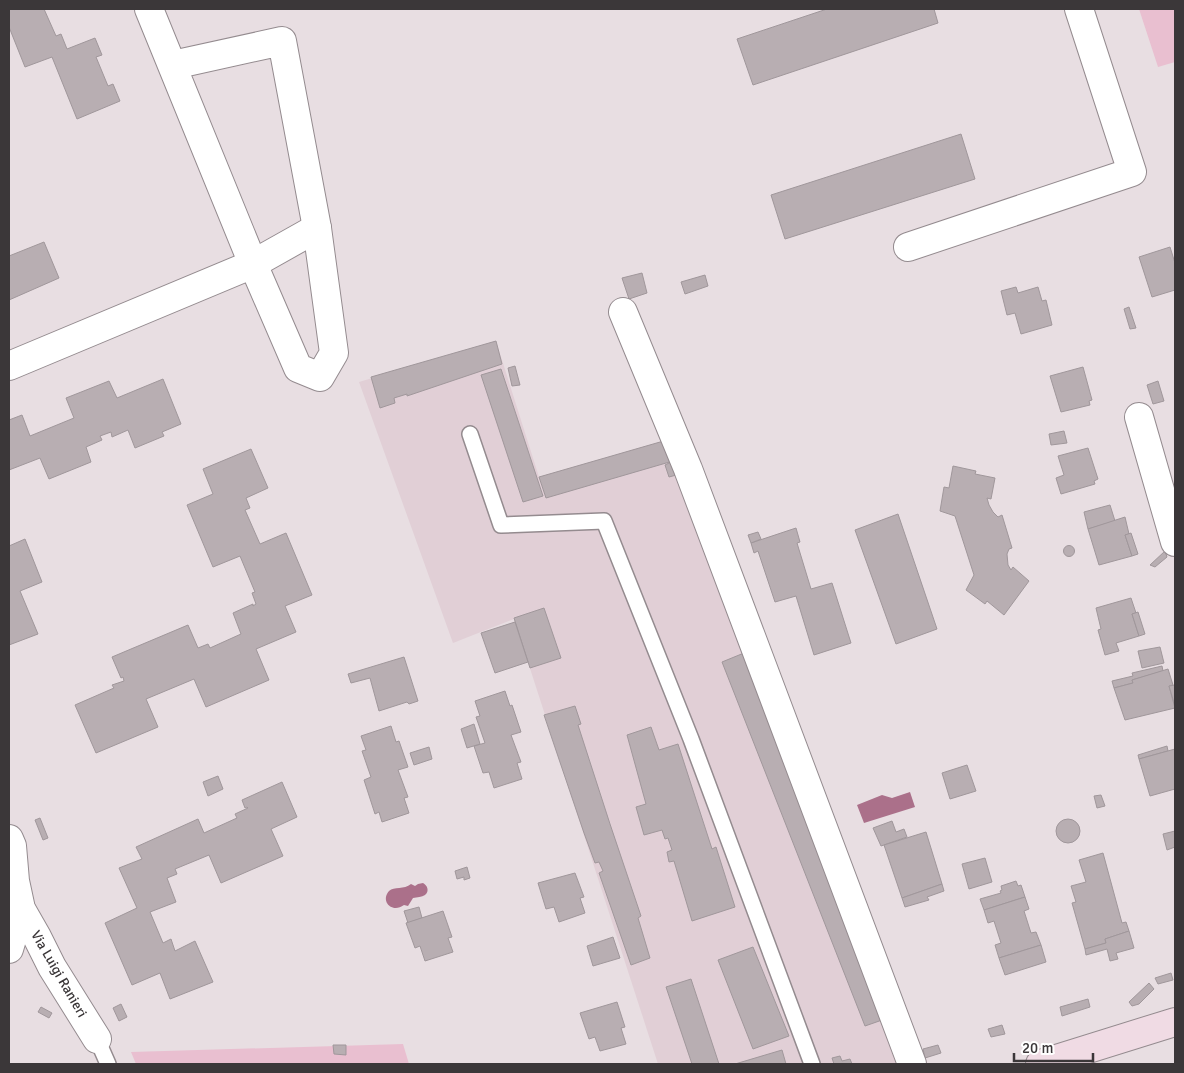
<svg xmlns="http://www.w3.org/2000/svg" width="1184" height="1073" viewBox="0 0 1184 1073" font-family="Signika,sans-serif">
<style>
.built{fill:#e1cfd6}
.green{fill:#e9bfd0}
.water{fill:#ab708a}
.building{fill:#b8aeb2;stroke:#a0979b}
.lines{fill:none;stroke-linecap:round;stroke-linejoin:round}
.lane-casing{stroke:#948b8f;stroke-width:18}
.street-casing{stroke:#948b8f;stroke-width:30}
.secondary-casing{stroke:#948b8f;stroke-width:30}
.lane{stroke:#fff;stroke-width:15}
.street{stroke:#fff;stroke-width:28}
.secondary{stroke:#f0dbe4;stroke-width:28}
.labels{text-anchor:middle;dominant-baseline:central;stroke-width:4.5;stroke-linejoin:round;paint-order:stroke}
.street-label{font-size:14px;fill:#3b3739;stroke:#fff}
</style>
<rect width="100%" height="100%" fill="#e8dee2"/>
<polygon class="built" points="496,341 539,477 667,440 903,1064 658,1064 514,619 453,643 359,382"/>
<g class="green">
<polygon points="1139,9 1175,9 1175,62 1158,67"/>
<polygon points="403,1044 409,1064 136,1064 131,1052"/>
</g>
<g class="water">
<polygon points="910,792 915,807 864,823 857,805 882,795 892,798"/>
<path d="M423 883C427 885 430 891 425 895 422 897 417 897 413 898L408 906 404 905C392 914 380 901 389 891 394 886 404 890 411 884L415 886 418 884Z"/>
</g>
<g class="building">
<polygon points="9,9 44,9 56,36 61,34 67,49 95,38 102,55 96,57 108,86 113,84 120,101 77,119 52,57 25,67 9,27"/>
<polygon points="827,9 934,9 938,23 753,85 737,39"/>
<polygon points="961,134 975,179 785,239 771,195"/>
<polygon points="44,242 59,278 9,300 9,256"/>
<polygon points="1170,247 1175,263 1175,290 1152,297 1139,257"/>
<polygon points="642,273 647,293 629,299 622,278"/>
<polygon points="705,275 708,286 685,294 681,282"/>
<polygon points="1016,287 1018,293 1038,287 1042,301 1046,300 1052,325 1021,334 1015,313 1007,315 1001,291"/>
<polygon points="1129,307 1136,328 1130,329 1124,309"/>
<polygon points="496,341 502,364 407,396 407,394 394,398 395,403 380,408 371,377"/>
<polygon points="515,366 520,385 512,386 508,368"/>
<polygon points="1083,367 1092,400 1089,401 1090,405 1061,412 1050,376"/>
<polygon points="501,369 543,496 523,502 481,375"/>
<polygon points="163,379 181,424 162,432 164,436 135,448 128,430 112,437 111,432 100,436 102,440 86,447 91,462 49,479 40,458 9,470 9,420 22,415 30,436 74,418 66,398 109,381 117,398"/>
<polygon points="1158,381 1164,401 1153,404 1147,385"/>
<polygon points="1064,431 1067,443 1051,445 1049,434"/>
<polygon points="667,440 673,461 546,498 539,477"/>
<polygon points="1088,448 1098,479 1094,481 1095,484 1061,494 1056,478 1064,475 1058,456"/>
<polygon points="251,449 268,488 246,498 250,508 245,510 260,544 286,533 312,595 285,606 296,632 256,649 269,680 206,707 194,679 146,699 158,727 96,753 75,705 114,688 112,685 124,681 123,677 121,678 112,657 188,625 198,648 208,644 210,648 241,634 233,613 253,604 253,606 256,604 252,593 255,592 240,556 213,567 187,505 213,494 203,469"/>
<polygon points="673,461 680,474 669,477 665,465"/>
<polygon points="953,466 976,471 975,474 995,478 991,499 987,498 989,505 993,512 998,517 1002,515 1012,548 1009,549 1007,554 1008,565 1011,570 1013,567 1029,581 1004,615 987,601 985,604 966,590 974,575 955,516 940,511 944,487 949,488"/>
<polygon points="1110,505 1115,521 1088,529 1084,512"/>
<polygon points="898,514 937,629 896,644 855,530"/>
<polygon points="1125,517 1129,534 1125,535 1132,556 1099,565 1088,529"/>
<polygon points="796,528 800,542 797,543 811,589 832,583 851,643 814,655 796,596 775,602 758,551 754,553 751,543"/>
<polygon points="758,532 761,539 751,543 748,535"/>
<polygon points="1131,533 1138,554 1132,556 1125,535"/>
<polygon points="25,539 42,582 20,591 38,634 9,645 9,546"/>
<circle cx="1069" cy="551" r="5.5"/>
<polygon points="1165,551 1167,557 1155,567 1150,565"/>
<polygon points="1131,598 1136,613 1132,614 1139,636 1116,643 1119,651 1105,655 1098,630 1101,629 1096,608"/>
<polygon points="544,608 561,658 530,668 514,618"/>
<polygon points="1138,612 1145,634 1139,636 1132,614"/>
<polygon points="515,622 528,662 495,673 481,633"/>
<polygon points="1160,647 1164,663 1142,668 1138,651"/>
<polygon points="744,653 885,1019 865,1026 722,662"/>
<polygon points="404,657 418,701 409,704 407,702 379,711 370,678 351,683 348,674"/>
<polygon points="1162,666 1163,671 1132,680 1133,683 1114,688 1112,681 1133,676 1132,673"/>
<polygon points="1168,669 1173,685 1169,686 1175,708 1125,720 1114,688 1133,683 1132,680"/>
<polygon points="1175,685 1175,706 1169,686"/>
<polygon points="505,691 510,706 512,705 521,732 511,735 521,762 517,763 522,779 494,788 489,772 483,773 474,746 485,743 476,717 480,716 475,701"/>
<polygon points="575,706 581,724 578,725 610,824 641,916 638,918 650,958 631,965 599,873 603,871 599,862 595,863 584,833 544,715"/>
<polygon points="474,724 480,744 467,748 461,729"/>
<polygon points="391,726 396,742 399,741 408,767 398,770 408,797 404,798 409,813 382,822 379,812 375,814 364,780 371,777 362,751 366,750 361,736"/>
<polygon points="651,727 659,750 678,744 712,849 716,847 735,907 692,921 674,861 669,862 667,852 672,850 668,838 665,839 662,830 644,835 636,807 646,804 627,735"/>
<polygon points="1167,746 1168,751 1139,759 1138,755"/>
<polygon points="429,747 432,759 414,765 410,753"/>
<polygon points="1175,749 1175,789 1150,796 1139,759"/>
<polygon points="967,765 976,791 950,799 942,773"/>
<polygon points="218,776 223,789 208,796 203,782"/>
<polygon points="282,782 297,817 271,829 283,856 221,883 209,855 175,869 177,874 167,878 176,902 150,912 163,943 171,939 175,951 195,941 213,982 170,999 160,973 132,985 105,923 137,908 119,868 142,859 136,847 198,819 204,833 237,818 235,814 248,808 247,807 245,808 242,800"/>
<polygon points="1101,795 1105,806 1097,808 1094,796"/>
<polygon points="40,818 48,838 43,840 35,820"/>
<circle cx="1068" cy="831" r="12"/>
<polygon points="892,821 896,832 904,829 907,837 881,846 873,828"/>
<polygon points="1175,831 1175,847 1167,850 1163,834"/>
<polygon points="926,832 942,884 902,898 884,845"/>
<polygon points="1103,853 1122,923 1126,922 1129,931 1105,939 1106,943 1085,949 1072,903 1076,902 1071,886 1086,882 1079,860"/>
<polygon points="985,858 992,882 969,889 962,864"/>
<polygon points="467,867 470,878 464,880 464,877 457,879 455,871"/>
<polygon points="575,873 584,897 580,898 585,913 559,922 554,907 546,909 538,883"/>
<polygon points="1016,881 1018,886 1021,885 1025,897 984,910 980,899 1001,893 1000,891 1002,890 1001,886"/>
<polygon points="942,884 944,891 927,897 929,900 905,907 902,898"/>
<polygon points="1025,897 1029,909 1024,911 1031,933 1036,932 1041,945 999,958 995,945 1001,943 994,921 988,923 984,910"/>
<polygon points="419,907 422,918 408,923 404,911"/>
<polygon points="443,911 452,937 448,938 453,952 425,961 420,946 415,948 406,923"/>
<polygon points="1129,931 1134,948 1116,953 1118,959 1110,961 1107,949 1086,955 1085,949 1106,943 1105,939"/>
<polygon points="613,937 620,958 593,966 587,946"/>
<polygon points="1041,945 1046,962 1005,975 999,958"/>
<polygon points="753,947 789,1036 753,1049 718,960"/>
<polygon points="1171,973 1173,980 1158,984 1155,978"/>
<polygon points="691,979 719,1064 692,1064 666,987"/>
<polygon points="1149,983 1154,989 1139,1004 1132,1006 1129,1002"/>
<polygon points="1088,999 1090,1007 1062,1016 1060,1007"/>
<polygon points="617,1002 625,1027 621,1028 626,1044 600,1051 595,1037 589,1039 580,1013"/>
<polygon points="121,1004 127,1017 119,1021 113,1008"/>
<polygon points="41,1007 52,1013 49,1018 38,1012"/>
<polygon points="1002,1025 1005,1034 991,1037 988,1029"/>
<polygon points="333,1045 346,1045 346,1055 334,1054"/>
<polygon points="938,1045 941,1053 925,1058 923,1049"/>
<polygon points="782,1050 786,1064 735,1064"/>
<polygon points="840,1056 842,1061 850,1059 852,1064 834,1064 832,1058"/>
</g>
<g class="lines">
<defs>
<g id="lane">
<polyline points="470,434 501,525 604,521 691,739 812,1064"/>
<polyline points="97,1039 108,1064"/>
</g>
<g id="street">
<polyline points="149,9 253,264 298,368 320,377 334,353 317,228 282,41 173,65"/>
<polyline points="908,247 1132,172 1079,9"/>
<polyline points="623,312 688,469 912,1064"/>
<polyline points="9,366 253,264 317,228"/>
<polyline points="1139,417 1175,542"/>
<polyline points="9,839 12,846 15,881 21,909 37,937 52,967 97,1039"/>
<polyline points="9,949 21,909"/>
</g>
<polyline id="secondary" points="1040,1064 1175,1022"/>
</defs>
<use href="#lane" class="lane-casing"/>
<use href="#street" class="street-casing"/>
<use href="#secondary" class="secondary-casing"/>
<use href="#lane" class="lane"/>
<use href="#street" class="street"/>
<use href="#secondary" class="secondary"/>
</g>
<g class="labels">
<g class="street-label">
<text transform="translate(59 974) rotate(60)">Via Luigi Ranieri</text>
</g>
</g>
<rect width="1184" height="1073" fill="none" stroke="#3b3739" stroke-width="20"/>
<path d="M1014 1053v8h79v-8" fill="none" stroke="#3b3739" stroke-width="2.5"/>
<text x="1022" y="1053" font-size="15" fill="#3b3739" stroke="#ffffff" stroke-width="4" paint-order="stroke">20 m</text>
</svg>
